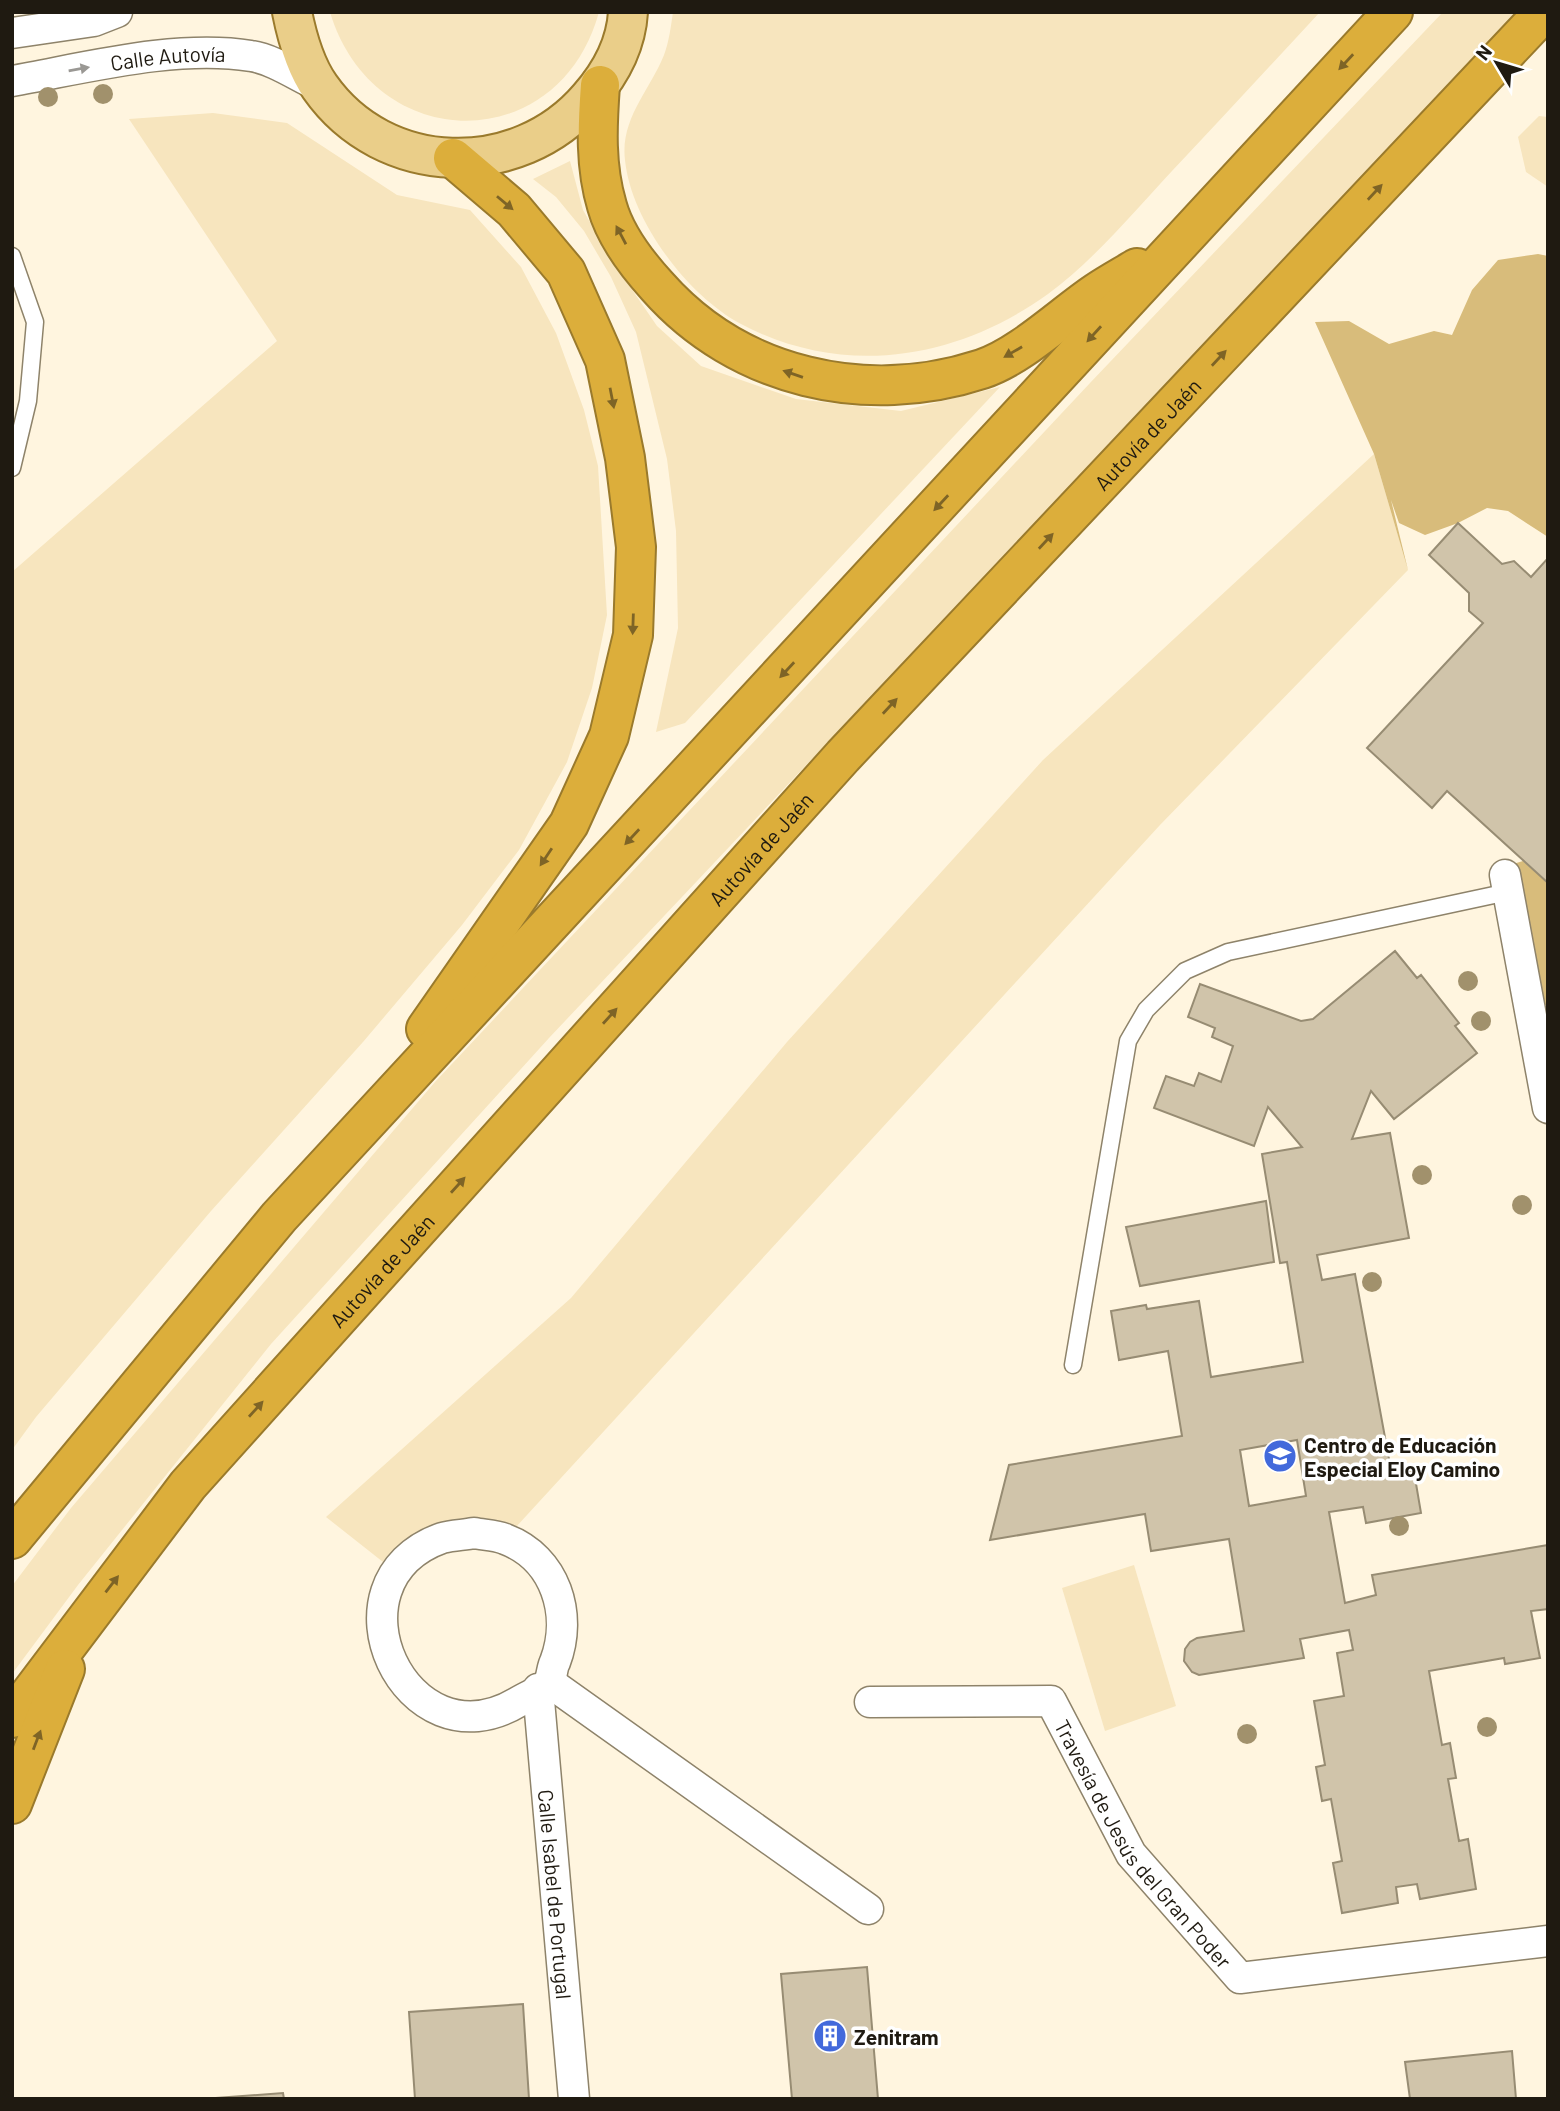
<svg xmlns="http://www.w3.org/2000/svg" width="1560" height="2111" viewBox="0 0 1560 2111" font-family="Barlow,sans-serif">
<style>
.green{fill:#f7e5be}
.forest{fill:#d8bc7b}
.building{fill:#d0c4aa;stroke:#978c73;stroke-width:2;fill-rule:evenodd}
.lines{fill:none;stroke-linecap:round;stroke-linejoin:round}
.lane-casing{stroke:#8e836a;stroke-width:19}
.street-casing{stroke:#8e836a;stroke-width:33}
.primary-casing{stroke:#9a7a2c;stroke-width:42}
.highway-casing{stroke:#9a7a2c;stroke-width:42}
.lane{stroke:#fff;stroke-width:16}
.street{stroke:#fff;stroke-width:30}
.primary{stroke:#eace89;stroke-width:38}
.highway{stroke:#dcae3b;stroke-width:38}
.tree{fill:#a1916c}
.oneway{fill:#7e6426}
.oneway2{fill:#9a9894}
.labels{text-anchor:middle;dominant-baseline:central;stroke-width:7;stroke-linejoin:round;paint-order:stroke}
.street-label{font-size:21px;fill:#1f1a11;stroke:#fff}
.poi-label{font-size:21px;font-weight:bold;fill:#1f1a11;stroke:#fff;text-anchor:start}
</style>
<rect width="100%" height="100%" fill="#fff5df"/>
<g class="green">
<path d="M330 12H599C559 158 373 156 330 12Z"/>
<path d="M673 12H1320C1271 65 1221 119 1172 171 1133 213 1094 260 1048 294 956 360 843 378 741 324 688 296 631 221 625 160 620 119 650 90 664 55 669 42 671 26 673 12Z"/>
<polygon points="1443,12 1516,12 549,1038 271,1344 78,1585 12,1674 12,1586 71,1508 435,1082 1090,383"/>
<polygon points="213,113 287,123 397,195 470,210 521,267 556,333 584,410 598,466 607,615 592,688 567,762 519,850 462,925 363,1042 211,1211 36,1417 12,1450 12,572 277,341 129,119"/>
<polygon points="1539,116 1548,117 1548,187 1526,172 1518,137"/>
<polygon points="570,161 583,210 611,259 657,326 701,366 796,399 901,411 1000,387 685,723 656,732 678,628 676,531 667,459 636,332 611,277 584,231 556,197 533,179"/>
<polygon points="1374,454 1408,570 1160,825 505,1539 474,1533 397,1573 326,1517 571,1298 787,1042 1043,760"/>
<polygon points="1134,1565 1176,1706 1105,1731 1062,1588"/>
</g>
<g class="forest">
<polygon points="1538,254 1548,256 1548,537 1508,511 1487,508 1458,523 1425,535 1399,523 1391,500 1408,570 1374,454 1315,322 1349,321 1389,344 1434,331 1452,335 1472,290 1498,260"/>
<polygon points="1523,861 1548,883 1548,1005 1543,1005 1513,864"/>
</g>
<g class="building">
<polygon points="1458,523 1502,564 1514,561 1531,577 1548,558 1548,883 1447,791 1432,808 1367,748 1483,623 1469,611 1469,593 1429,555"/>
<path d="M1395 951 1417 978 1421 975 1459 1023 1455 1026 1477 1053 1394 1119 1371 1091 1352 1139 1390 1133 1409 1238 1317 1255 1322 1280 1355 1274 1391 1470 1413 1466 1421 1513 1366 1523 1363 1507 1329 1512 1345 1603 1376 1595 1372 1575 1548 1545V1609L1531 1611 1540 1658 1505 1664 1504 1658 1429 1671 1442 1745 1450 1743 1456 1778 1448 1779 1459 1841 1468 1839 1476 1889 1420 1899 1417 1884 1396 1887 1398 1903 1342 1913 1333 1863 1342 1861 1331 1799 1322 1801 1316 1767 1325 1765 1314 1701 1344 1696 1337 1653 1353 1650 1349 1630 1300 1639 1304 1658 1199 1675 1192 1672 1184 1661 1185 1649 1190 1642 1197 1638 1244 1631 1229 1539 1151 1551 1145 1514 990 1540 1009 1465 1182 1436 1168 1351 1119 1360 1111 1311 1146 1305 1147 1309 1199 1301 1211 1377 1303 1362 1287 1262 1280 1263 1262 1154 1302 1147 1268 1107 1254 1146 1154 1108 1166 1076 1194 1086 1199 1073 1221 1082 1233 1046 1212 1037 1215 1028 1188 1017 1200 984 1301 1021 1313 1019ZM1297 1440 1306 1496 1249 1506 1240 1450Z"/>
<polygon points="1266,1201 1274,1262 1140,1286 1126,1227"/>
<polygon points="867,1967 878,2099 792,2099 781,1974"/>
<polygon points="523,2004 529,2099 415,2099 409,2012"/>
<polygon points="1512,2051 1516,2099 1410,2099 1405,2062"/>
<polygon points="283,2093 284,2099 202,2099"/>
</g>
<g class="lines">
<defs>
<g id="lane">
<polyline points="12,256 35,322 28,401 12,468"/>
<polyline points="1073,1365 1128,1041 1146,1010 1185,971 1228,952 1508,892"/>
</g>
<g id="street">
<polyline points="12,33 94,21 117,12"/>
<path id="s1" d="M12 81C86 68 176 44 251 56 273 59 299 77 319 86"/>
<polyline points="1505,875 1548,1108"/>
<path d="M474 1533C484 1535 496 1535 505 1539 556 1558 573 1615 555 1662 552 1667 552 1677 549 1682 544 1690 526 1697 518 1702 406 1769 319 1582 442 1538 452 1535 464 1535 474 1533Z"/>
<polyline points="549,1682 868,1909"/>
<path id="s2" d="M538 1689 574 2099"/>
<path id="s3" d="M870 1702 1051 1701 1131 1854 1240 1978 1548 1941"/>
</g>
<path id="primary" d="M292 12C297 37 305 66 320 87 384 178 518 181 589 98 611 73 626 46 628 12"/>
<g id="highway">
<path d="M600 85C597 126 595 166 607 206 615 235 637 264 657 286 738 378 866 407 982 369 1021 356 1062 316 1096 293 1109 284 1124 276 1137 268"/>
<polyline points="426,1029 569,824 609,736 633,635 636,547 625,458 605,360 566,272 514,210 453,158"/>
<polyline points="12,1539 279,1217 1393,12"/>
<path id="s4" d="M12 1718 188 1485 843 756 1544 12"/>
<polyline points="12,1804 65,1669"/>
</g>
</defs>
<use href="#lane" class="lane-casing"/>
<use href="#street" class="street-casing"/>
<use href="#primary" class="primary-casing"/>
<use href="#highway" class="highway-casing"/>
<use href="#lane" class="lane"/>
<use href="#street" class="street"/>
<use href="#primary" class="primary"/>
<use href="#highway" class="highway"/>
</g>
<g class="tree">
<circle cx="103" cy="94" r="10"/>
<circle cx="48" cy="97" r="10"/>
<circle cx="1468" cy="981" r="10"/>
<circle cx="1481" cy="1021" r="10"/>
<circle cx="1422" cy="1175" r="10"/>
<circle cx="1522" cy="1205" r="10"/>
<circle cx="1372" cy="1282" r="10"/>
<circle cx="1399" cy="1526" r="10"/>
<circle cx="1487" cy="1727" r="10"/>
<circle cx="1247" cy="1734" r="10"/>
</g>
<defs><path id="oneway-solid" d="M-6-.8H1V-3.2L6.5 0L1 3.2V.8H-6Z" transform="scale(1.75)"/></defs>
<g class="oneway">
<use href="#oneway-solid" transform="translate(1346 62) rotate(133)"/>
<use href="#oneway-solid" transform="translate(1375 192) rotate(-47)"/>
<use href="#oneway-solid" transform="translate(505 203) rotate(40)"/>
<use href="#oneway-solid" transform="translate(621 235) rotate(-118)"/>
<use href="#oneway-solid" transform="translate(1094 334) rotate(132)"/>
<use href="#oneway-solid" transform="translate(1013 352) rotate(150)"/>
<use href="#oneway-solid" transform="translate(1219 358) rotate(-47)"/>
<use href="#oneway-solid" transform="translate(793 374) rotate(-161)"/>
<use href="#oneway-solid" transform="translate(612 398) rotate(79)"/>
<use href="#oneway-solid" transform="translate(941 503) rotate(133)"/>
<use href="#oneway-solid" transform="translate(1046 541) rotate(-47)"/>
<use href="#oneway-solid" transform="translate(633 624) rotate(92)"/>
<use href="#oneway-solid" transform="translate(787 670) rotate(133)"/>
<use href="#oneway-solid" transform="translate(890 706) rotate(-47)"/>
<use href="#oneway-solid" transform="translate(632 837) rotate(133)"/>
<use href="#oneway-solid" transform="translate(546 857) rotate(124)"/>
<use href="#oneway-solid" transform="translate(610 1016) rotate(-48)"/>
<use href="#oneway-solid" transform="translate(458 1185) rotate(-48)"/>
<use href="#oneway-solid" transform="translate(256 1409) rotate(-48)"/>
<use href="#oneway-solid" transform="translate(112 1584) rotate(-52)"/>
<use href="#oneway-solid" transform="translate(37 1740) rotate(-69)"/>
</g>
<use class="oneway2" href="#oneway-solid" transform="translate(79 69) rotate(-10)"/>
<defs>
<symbol id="school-disc" viewBox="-11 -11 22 22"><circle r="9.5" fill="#4269db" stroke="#fff"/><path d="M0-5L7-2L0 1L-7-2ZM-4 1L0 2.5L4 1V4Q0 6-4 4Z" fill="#fff"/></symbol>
<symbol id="building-disc" viewBox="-11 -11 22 22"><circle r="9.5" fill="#4269db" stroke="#fff"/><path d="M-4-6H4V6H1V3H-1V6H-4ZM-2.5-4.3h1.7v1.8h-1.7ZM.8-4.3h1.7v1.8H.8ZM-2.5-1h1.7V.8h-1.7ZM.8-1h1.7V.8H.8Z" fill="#fff"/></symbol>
</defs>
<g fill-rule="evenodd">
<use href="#school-disc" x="1261" y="1437" width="38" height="38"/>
<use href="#building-disc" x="811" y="2017" width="38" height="38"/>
</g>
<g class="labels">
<g class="street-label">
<text stroke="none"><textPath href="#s1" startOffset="158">Calle Autovía</textPath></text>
<text stroke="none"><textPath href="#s4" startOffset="1715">Autovía de Jaén</textPath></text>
<text stroke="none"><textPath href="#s4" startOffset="1148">Autovía de Jaén</textPath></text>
<text stroke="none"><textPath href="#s4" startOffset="581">Autovía de Jaén</textPath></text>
<text stroke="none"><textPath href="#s3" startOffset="352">Travesía de Jesús del Gran Poder</textPath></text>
<text stroke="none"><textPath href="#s2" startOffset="206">Calle Isabel de Portugal</textPath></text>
</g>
<g class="poi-label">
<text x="1304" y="1444">Centro de Educación<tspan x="1304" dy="24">Especial Eloy Camino</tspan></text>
<text x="854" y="2036">Zenitram</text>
</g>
</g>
<rect width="1560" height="2111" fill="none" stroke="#1f1a11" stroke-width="28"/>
<g transform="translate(1497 63) rotate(308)" stroke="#ffffff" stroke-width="5" paint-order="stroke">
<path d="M0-5L12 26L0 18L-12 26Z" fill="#1f1a11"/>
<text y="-10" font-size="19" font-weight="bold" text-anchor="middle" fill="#1f1a11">N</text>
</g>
</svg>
